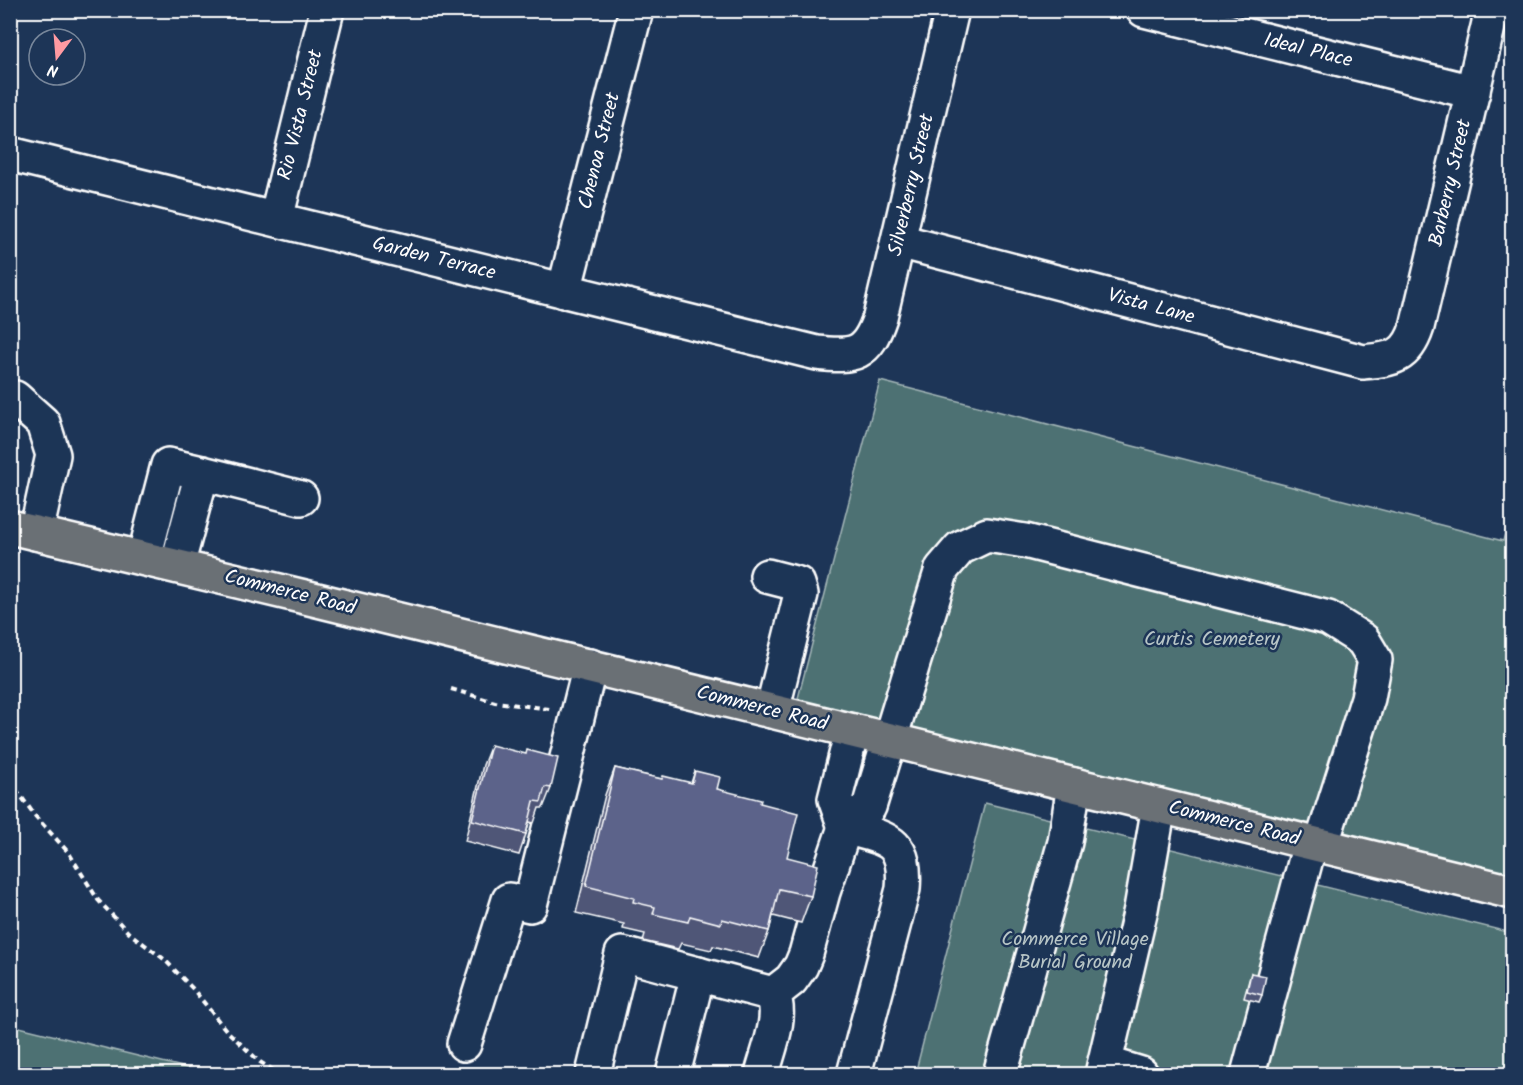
<svg xmlns="http://www.w3.org/2000/svg" width="1523" height="1085" viewBox="0 0 1523 1085" font-family="Kalam,sans-serif">
<style>
.green{fill:#4d7173;stroke:#a6b8b9;stroke-width:1.5}
.lines{fill:none;stroke-linecap:round;stroke-linejoin:round}
.minor-casing{stroke:#fff;stroke-width:38}
.major-casing{stroke:#fff;stroke-width:38}
.path{stroke:#fff;stroke-width:4;stroke-dasharray:6 4.5;stroke-linecap:butt}
.minor{stroke:#1d3557;stroke-width:33}
.major{stroke:#6b6f75;stroke-width:33}
.wall{fill:#4f5677;stroke:#fff;stroke-width:1.5}
.building{fill:#5c648a;stroke:#fff;stroke-width:1.5}
.labels{text-anchor:middle;dominant-baseline:central;stroke-width:5;stroke-linejoin:round;paint-order:stroke}
.street-label{font-size:20px;fill:#fff;stroke:#1d3557}
.park-label{font-size:20px;fill:#b8c6c7;stroke:#1d3557}
</style>
<rect width="100%" height="100%" fill="#1d3557"/>
<filter id="ink" filterUnits="userSpaceOnUse"><feTurbulence type="fractalNoise" baseFrequency=".0167" numOctaves="2"/><feDisplacementMap in="SourceGraphic" scale="12" xChannelSelector="R" yChannelSelector="G"/><feConvolveMatrix kernelMatrix="1 2 1 2 8 2 1 2 1" color-interpolation-filters="sRGB"/></filter>
<g filter="url(#ink)">
<g class="green">
<polygon points="880,381 1503,541 1512,507 1512,889 796,706"/>
<polygon points="985,803 1512,933 1512,1074 915,1074"/>
<polygon points="11,1025 211,1074 11,1074"/>
</g>
<g class="lines">
<defs>
<g id="minor">
<polyline points="1144,10 1473,92"/>
<path d="M10 154 817 353C855 357 867 355 880 317L952 10"/>
<polyline points="276,219 327,10"/>
<path d="M899 241 1363 362C1393 359 1407 358 1417 327L1492 10"/>
<polyline points="564,291 636,10"/>
<polyline points="10,399 15,398 43,423 53,455 36,533"/>
<polyline points="144,558 168,465 202,473"/>
<polyline points="177,566 202,473 301,498"/>
<polyline points="767,576 798,584 801,594 772,711"/>
<polyline points="852,731 835,799 845,827 869,807 942,569 960,548 987,535 1025,541 1328,618 1363,640 1375,660 1368,698 1321,846"/>
<polyline points="464,1044 509,900 530,905 590,666"/>
<polyline points="1105,1063 1141,1074"/>
<polyline points="593,1074 622,954 773,994"/>
<polyline points="673,1074 698,974"/>
<path d="M762 1074C768 1050 783 1018 773 994L791 980 801 966 806 954 823 892 845 827C887 839 907 839 903 889L854 1074"/>
<polyline points="1000,1074 1065,842 1074,785"/>
<polyline points="1102,1074 1141,909 1159,806"/>
<polyline points="1248,1074 1310,844"/>
</g>
<polyline id="major" points="10,527 309,598 1512,892"/>
</defs>
<use href="#minor" class="minor-casing"/>
<use href="#major" class="major-casing"/>
<g class="path">
<polyline points="451,689 495,702 550,709"/>
<polyline points="10,781 36,817 69,853 98,900 129,933 164,959 193,989 226,1030 260,1062 280,1074"/>
</g>
<use href="#minor" class="minor"/>
<use href="#major" class="major"/>
</g>
<g class="wall">
<polygon points="491,745 551,788 543,808 539,808 534,823 529,822 526,834 519,855 465,841 483,765"/>
<polygon points="615,768 661,779 691,783 695,771 717,789 760,803 787,857 811,896 801,923 773,916 769,931 759,958 713,946 711,950 681,943 678,949 643,941 645,934 623,929 624,924 576,913 605,795"/>
<polygon points="1251,973 1262,995 1259,1002 1244,998"/>
</g>
<g class="building">
<polygon points="491,745 526,754 527,750 558,758 551,788 545,787 541,802 534,801 526,834 472,820"/>
<polygon points="615,768 662,779 663,776 692,783 695,771 720,777 717,789 761,800 760,803 798,813 787,857 818,865 811,896 779,889 769,931 722,919 721,924 690,916 688,922 653,914 655,907 633,902 634,898 586,886"/>
<polygon points="1251,973 1266,976 1262,995 1247,991"/>
</g>
</g>
<g class="labels">
<g class="street-label">
<text transform="translate(1308 51) rotate(14)">Ideal Place</text>
<text transform="translate(301 115) rotate(-76)">Rio Vista Street</text>
<text transform="translate(600 151) rotate(-76)">Chenoa Street</text>
<text transform="translate(1451 183) rotate(-77)">Barberry Street</text>
<text transform="translate(912 185) rotate(-77)">Silverberry Street</text>
<text transform="translate(434 259) rotate(14)">Garden Terrace</text>
<text transform="translate(1151 307) rotate(15)">Vista Lane</text>
<text transform="translate(290 593) rotate(14)">Commerce Road</text>
<text transform="translate(762 709) rotate(14)">Commerce Road</text>
<text transform="translate(1234 824) rotate(14)">Commerce Road</text>
</g>
<g class="park-label">
<text x="1212" y="640">Curtis Cemetery</text>
<text x="1075" y="940">Commerce Village<tspan x="1075" dy="23">Burial Ground</tspan></text>
</g>
</g>
<rect width="1523" height="1085" fill="none" stroke="#1d3557" stroke-width="36"/>
<rect x="18" y="18" width="1487" height="1049" fill="none" stroke="#fff" stroke-width="2" filter="url(#ink)"/>
<g transform="translate(57 57) rotate(196)"><circle r="28" fill="#1d3557" stroke="#77869a" stroke-width="1.5"/>
<path d="M0-4.5L10 22L0 15L-10 22Z" fill="#ff9aa2"/>
<text y="-9" font-size="16" font-weight="bold" text-anchor="middle" fill="#ffffff">N</text>
</g>
</svg>
